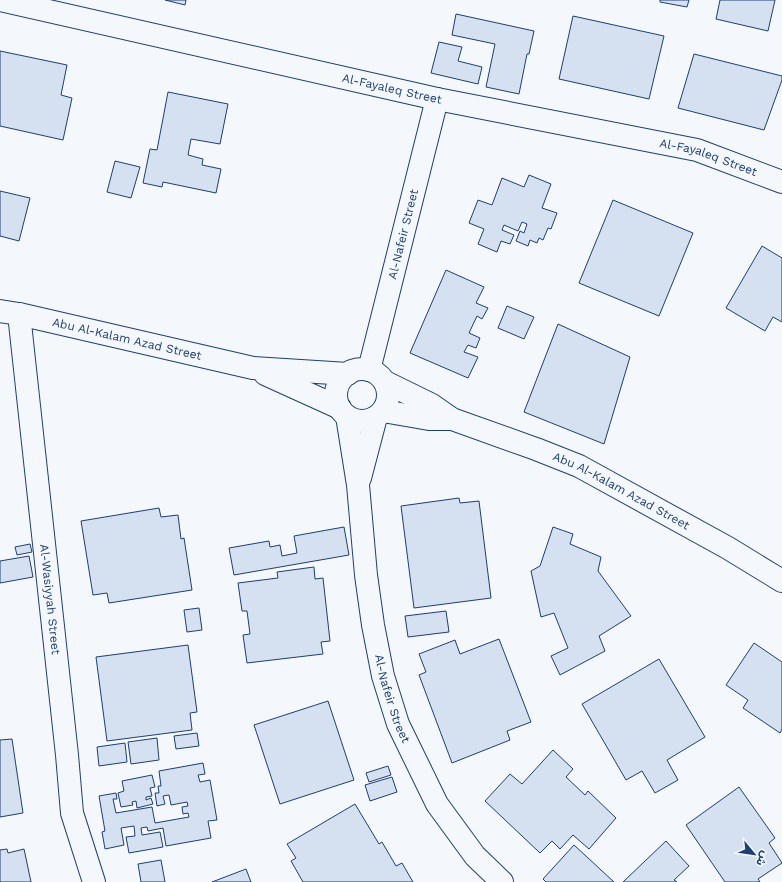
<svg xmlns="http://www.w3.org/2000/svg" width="782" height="882" viewBox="0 0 782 882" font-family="'Work Sans','Noto Sans Arabic',sans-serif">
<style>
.building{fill:#d5e0f0;stroke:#1d3f73}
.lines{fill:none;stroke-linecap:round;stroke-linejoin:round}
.street-casing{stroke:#1d3f73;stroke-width:24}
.street{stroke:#f4f7fb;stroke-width:22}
.labels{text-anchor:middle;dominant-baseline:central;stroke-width:3;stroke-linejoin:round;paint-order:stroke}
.street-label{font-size:12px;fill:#1d3f73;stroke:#f4f7fb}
</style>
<rect width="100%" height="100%" fill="#f4f7fb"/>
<g class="building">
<polygon points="165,0 186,0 185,5"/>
<polygon points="660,0 689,0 687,7 660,2"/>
<polygon points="720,0 775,0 768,31 716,19"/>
<polygon points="456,14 534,31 529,54 527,54 519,94 486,87 495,44 452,35"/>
<polygon points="573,16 664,36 649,99 559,79"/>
<polygon points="439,42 462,47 458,61 482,67 478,84 431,73"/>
<polygon points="0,51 67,65 61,95 72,98 63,140 0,126"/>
<polygon points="694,54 782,76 782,80 764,130 678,108"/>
<polygon points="168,92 228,104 220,144 191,139 188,155 203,159 202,165 221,169 216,193 163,182 162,187 143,183 150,149 157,150"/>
<polygon points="115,161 140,167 131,198 107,192"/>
<polygon points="529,175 551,184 542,208 557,213 551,229 548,228 543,240 539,238 537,243 530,240 528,246 516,241 520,231 524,233 527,224 522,222 518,231 504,225 502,230 514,235 510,244 501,241 497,252 478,244 484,229 469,223 478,200 492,205 502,178 524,187"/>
<polygon points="0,191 30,198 19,241 0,236"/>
<polygon points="613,200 693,233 659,316 579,283"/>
<polygon points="762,246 782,258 782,322 773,317 765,331 726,308"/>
<polygon points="446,270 484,287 476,303 488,308 482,319 477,316 469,333 480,338 476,348 468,345 464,352 478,357 468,378 410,353"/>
<polygon points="507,306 534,317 524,339 498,328"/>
<polygon points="558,324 630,357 604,444 524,412"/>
<polygon points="459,498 460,503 479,501 491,598 414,608 401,506"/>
<polygon points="159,508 161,517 178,515 181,539 184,538 192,590 109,603 107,593 93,595 81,521"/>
<polygon points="344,527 349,555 234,575 229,548 269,541 270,547 280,545 282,556 297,553 294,536"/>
<polygon points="553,527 573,534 570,544 601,557 598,571 631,616 599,636 605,651 560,675 551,656 568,648 554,613 541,617 531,571 540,566"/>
<polygon points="30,544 32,552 17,555 15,547"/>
<polygon points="29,556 33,577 0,583 0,561"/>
<polygon points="314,567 315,579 323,578 330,641 321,642 323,654 247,663 243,635 250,634 247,611 242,611 238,583 278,578 277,572"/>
<polygon points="199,608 202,630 187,632 184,610"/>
<polygon points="446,611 449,632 408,637 405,616"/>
<polygon points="499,639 531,722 507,731 510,740 452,763 419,675 426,672 419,654 455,640 460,654"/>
<polygon points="754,643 782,662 782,729 780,733 743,708 748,700 726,685"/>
<polygon points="188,645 197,712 190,713 192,730 107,741 96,657"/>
<polygon points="659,659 705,737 667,760 678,780 655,793 642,771 626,780 582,704"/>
<polygon points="328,701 354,780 280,804 254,725"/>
<polygon points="197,733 199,746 176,749 174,736"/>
<polygon points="157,738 159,760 131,764 128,742"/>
<polygon points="12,739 23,813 0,817 0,740"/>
<polygon points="125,743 127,762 99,766 97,747"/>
<polygon points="553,750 573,769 566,777 585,795 588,791 616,818 589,849 573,835 560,849 552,841 540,853 485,801 510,774 522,784"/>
<polygon points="203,763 205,774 198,775 200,782 210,780 217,820 208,821 211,838 166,846 163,828 148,831 147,827 141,828 142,835 160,832 163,847 129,853 126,837 135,836 134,826 121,828 124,845 105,849 102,832 105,831 99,796 116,793 117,799 113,799 116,813 152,807 155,823 189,817 188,813 183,814 182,807 188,806 187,802 171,805 169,795 163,796 165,804 157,806 155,793 159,793 158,786 161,786 159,771"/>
<polygon points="388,766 391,775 369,782 366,773"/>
<polygon points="152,775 155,787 150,788 152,796 146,797 146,800 151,798 153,804 137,808 136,801 132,802 133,805 121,807 118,793 124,791 122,781"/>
<polygon points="392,777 397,792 370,801 365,785"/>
<polygon points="739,787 775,838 769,843 782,863 758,879 760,882 725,882 686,825"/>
<polygon points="355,804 379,844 382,842 396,866 402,863 413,882 303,882 291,861 296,858 287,844"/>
<polygon points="666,841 689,866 674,880 677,882 623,882"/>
<polygon points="574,845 614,882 546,882 543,879"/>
<polygon points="7,849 8,853 24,849 31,882 0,882 0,850"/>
<polygon points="161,860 165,882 141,882 138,864"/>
<polygon points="246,869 251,882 212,882"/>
</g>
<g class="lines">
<defs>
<g id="street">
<path id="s1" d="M0 0 437 99 697 150 782 182"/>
<path id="s2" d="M0 311 19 314 253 368 348 374"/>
<path id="s3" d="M19 314 67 755 72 813 94 882"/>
<circle cx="362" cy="395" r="26"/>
<path id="s4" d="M369 370 437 99"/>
<polyline points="265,374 340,408"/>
<path id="s5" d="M385 382 432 405 452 419 536 449 579 466 728 548 782 581"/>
<polyline points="383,411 429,419 452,419"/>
<path id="s6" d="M347 416 358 485 366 575 373 625 383 676 398 724 437 804 475 856 502 882"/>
<polyline points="360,478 376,417"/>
</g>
</defs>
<use href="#street" class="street-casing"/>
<use href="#street" class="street"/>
</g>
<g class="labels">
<g class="street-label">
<text stroke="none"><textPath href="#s1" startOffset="402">Al-Fayaleq Street</textPath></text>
<text stroke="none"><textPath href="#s1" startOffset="726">Al-Fayaleq Street</textPath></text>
<text stroke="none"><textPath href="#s4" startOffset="140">Al-Nafeir Street</textPath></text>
<text stroke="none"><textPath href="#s2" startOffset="130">Abu Al-Kalam Azad Street</textPath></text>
<text stroke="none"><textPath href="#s5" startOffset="261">Abu Al-Kalam Azad Street</textPath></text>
<text stroke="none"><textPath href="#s3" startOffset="287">Al-Wasiyyah Street</textPath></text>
<text stroke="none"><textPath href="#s6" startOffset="287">Al-Nafeir Street</textPath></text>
</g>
</g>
<g transform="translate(754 854) rotate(119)" stroke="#f4f7fb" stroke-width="3" paint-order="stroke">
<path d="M0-3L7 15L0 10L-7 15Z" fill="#1d3f73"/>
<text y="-6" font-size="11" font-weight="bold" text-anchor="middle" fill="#1d3f73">ش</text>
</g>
</svg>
